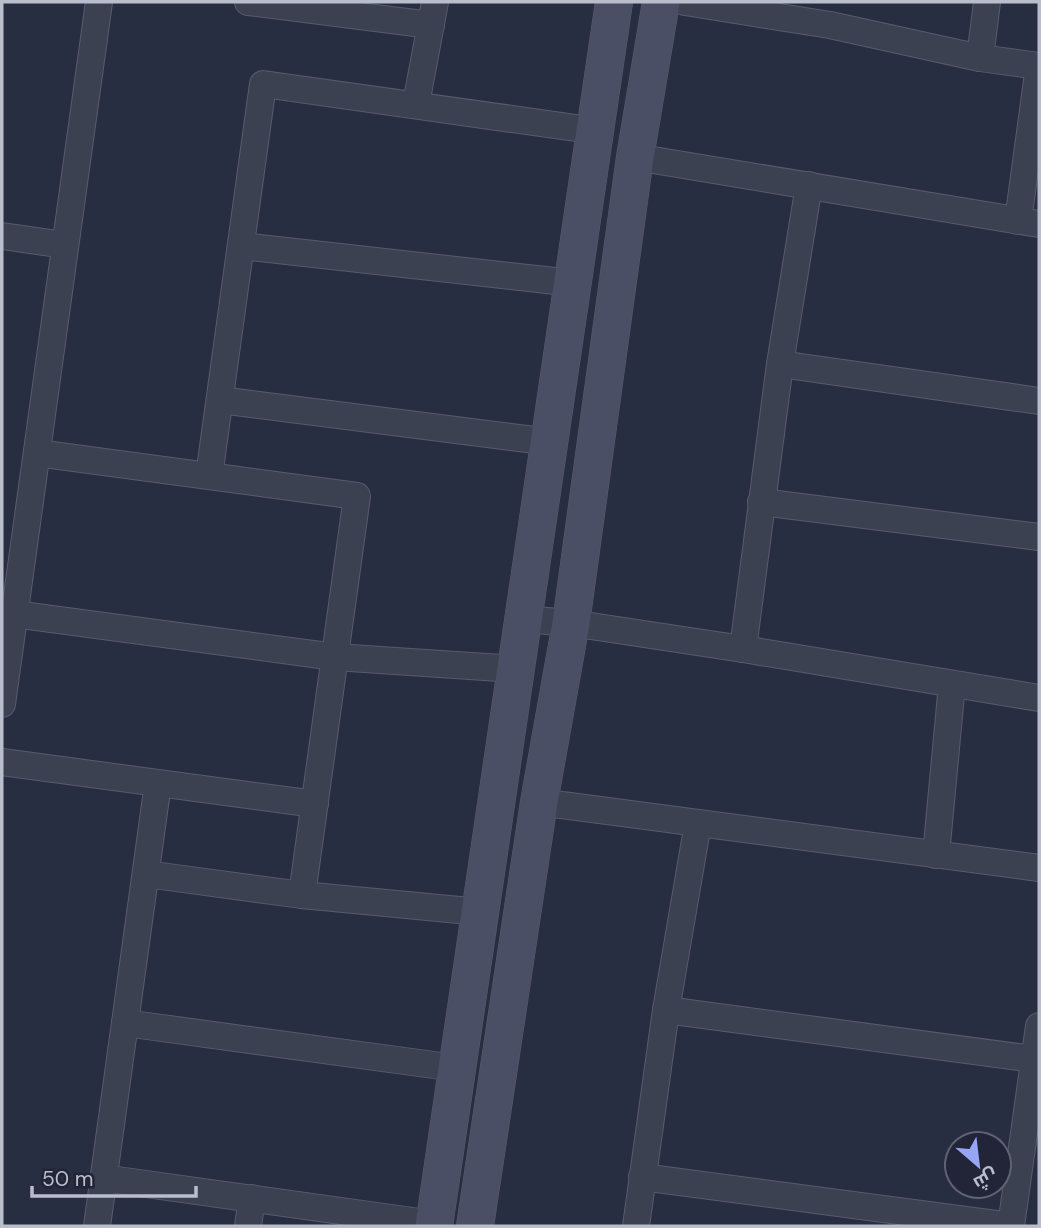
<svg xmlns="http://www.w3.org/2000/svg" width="1041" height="1228" viewBox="0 0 1041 1228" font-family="'DM Sans',Cairo,sans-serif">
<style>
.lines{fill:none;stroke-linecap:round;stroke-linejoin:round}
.street-casing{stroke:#585b6c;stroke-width:28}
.secondary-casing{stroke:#585b6c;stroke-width:38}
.street{stroke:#3c4152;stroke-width:26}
.secondary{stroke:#4b4f65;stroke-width:37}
</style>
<rect width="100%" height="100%" fill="#282e42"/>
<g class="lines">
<defs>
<g id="street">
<polyline points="248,2 431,25"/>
<polyline points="685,2 830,25 980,58 1039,66"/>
<polyline points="980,58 987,2"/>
<polyline points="416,104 435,2"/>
<polyline points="635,157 1039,224"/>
<polyline points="1018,221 1039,66"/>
<polyline points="2,236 65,245"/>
<polyline points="241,246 573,283"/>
<polyline points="780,364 1039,401"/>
<polyline points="220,400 550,442"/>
<polyline points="37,453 357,496 302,895"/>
<polyline points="209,476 263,84 597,131"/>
<polyline points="761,502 1039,537"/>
<polyline points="14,614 335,657 516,669"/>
<polyline points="523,619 571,623 743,649 1039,698"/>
<polyline points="743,649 780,364 809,185"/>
<polyline points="2,704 99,2"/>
<polyline points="2,762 315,804"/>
<polyline points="539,802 1039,868"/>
<polyline points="936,855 952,684"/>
<polyline points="146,874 302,895 480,912"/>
<polyline points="666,1010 1033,1059"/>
<polyline points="125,1023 456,1068"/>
<polyline points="642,1177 1011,1226"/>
<polyline points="103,1178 434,1224"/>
<polyline points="97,1226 158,783"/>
<polyline points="248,1226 252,1198"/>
<polyline points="636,1226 666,1010 698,823"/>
<polyline points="1011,1226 1039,1026"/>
</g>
<g id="secondary">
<polyline points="434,1226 614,2"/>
<polyline points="475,1226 539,802 571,623 635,157 661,2"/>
</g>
</defs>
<use href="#street" class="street-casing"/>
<use href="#secondary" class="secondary-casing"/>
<use href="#street" class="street"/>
<use href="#secondary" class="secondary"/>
</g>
<rect width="1041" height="1228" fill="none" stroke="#babdcc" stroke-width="7"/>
<g transform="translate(978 1165) rotate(152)"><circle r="33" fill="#212537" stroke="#5e6273" stroke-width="2"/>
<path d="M0-5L12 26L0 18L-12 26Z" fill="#96a6f5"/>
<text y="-10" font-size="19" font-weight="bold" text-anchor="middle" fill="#babdcc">ش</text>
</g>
<path d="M32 1186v10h164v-10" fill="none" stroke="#babdcc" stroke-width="3.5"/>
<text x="42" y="1186" font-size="21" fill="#babdcc" stroke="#212537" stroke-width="5" paint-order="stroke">50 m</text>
</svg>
